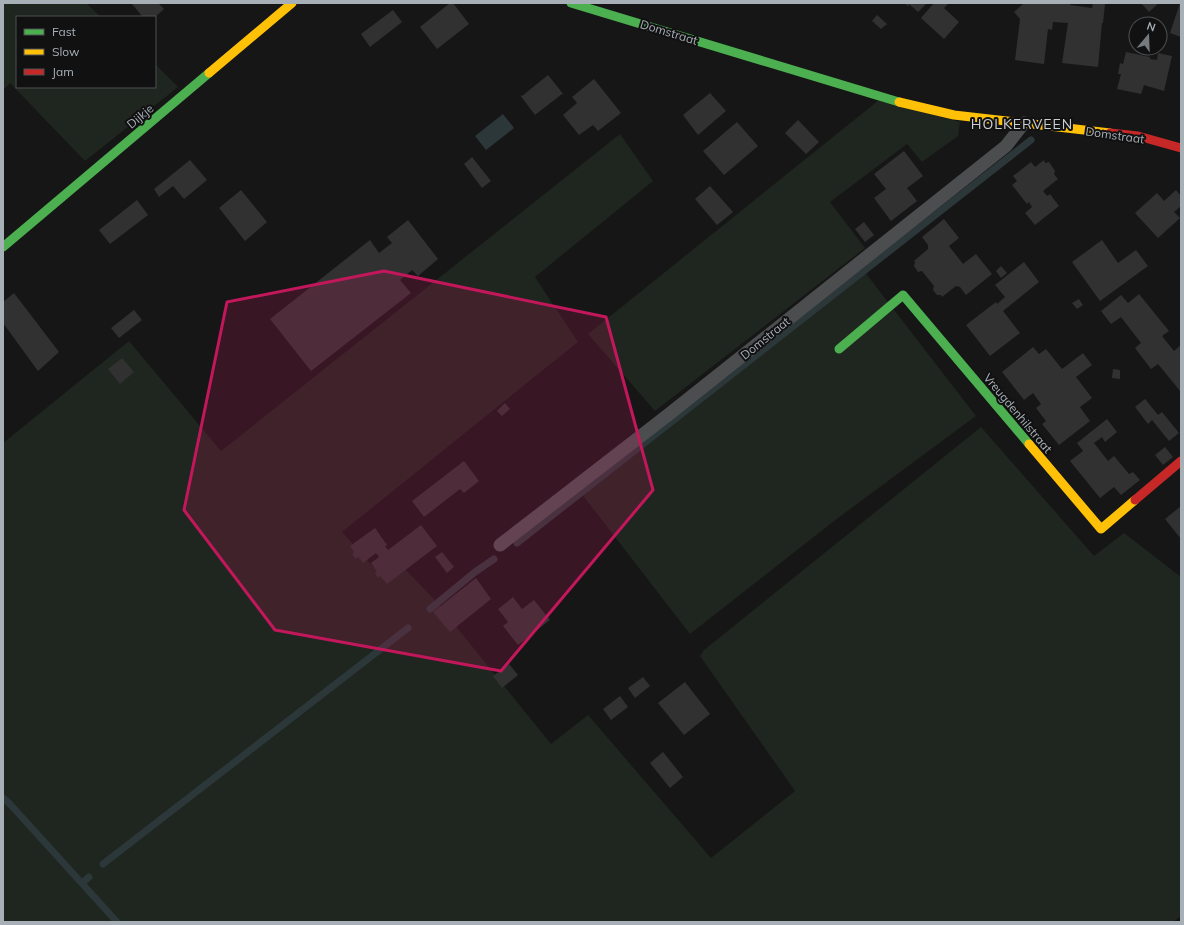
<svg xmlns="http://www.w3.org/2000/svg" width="1184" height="925" viewBox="0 0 1184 925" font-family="Mulish,sans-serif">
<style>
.green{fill:#1f251f}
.water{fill:#2c373a}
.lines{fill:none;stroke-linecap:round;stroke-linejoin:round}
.stream{stroke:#2c373a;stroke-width:7}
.building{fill:#313132}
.lane{stroke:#4b4d4f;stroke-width:13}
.fast{stroke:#4caf50;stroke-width:9}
.slow{stroke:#ffc107;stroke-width:9}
.jam{stroke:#c62828;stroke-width:9}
.marked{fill:#c2185b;fill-opacity:0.2;stroke:#c2185b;stroke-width:3;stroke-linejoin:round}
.labels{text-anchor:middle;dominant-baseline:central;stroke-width:4;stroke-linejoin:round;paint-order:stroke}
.street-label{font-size:12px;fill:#a8b0b7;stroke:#111112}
.quarter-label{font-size:14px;letter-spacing:1px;fill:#c9ced3;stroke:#111112}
</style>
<rect width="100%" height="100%" fill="#161617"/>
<g class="green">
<polygon points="3,3 86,3 101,17 17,17 17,87 155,87 155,64 178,87 85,161 10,83 3,90"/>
<polygon points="879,100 960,122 958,136 922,162 907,144 830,202 865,248 655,411 588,334"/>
<polygon points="620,134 653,181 535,277 578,342 342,532 385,580 403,567 434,599 551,744 588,715 711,858 795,791 700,656 704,650 981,427 1094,556 1124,533 1181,577 1181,916 1173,922 3,922 3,443 129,341 221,451"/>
<polygon points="864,271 976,416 838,518 690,634 581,493"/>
</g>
<polygon class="water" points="503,114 514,128 486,150 475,136"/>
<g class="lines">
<g class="stream">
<polyline points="517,543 1031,140"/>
<polyline points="430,609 475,572 494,559"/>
<polyline points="3,798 9,803 117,922"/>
<polyline points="103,864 408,628"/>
<polyline points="82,883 89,877"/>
</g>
</g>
<g class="building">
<polygon points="131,3 158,3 164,9 155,17 143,17"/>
<polygon points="450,3 453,3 469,24 437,49 420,27"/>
<polygon points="905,3 927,3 918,12 909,4 908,6"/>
<polygon points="934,3 949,3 944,8 959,22 944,39 921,18"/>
<polygon points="1024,3 1071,3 1070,5 1092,8 1093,3 1105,4 1103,23 1102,23 1098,67 1062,63 1068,23 1053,22 1052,30 1048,29 1044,64 1015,60 1020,19 1014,12"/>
<polygon points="1141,3 1159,3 1149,12"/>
<polygon points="1180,3 1181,3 1181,37 1170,33"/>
<polygon points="393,10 402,22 370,47 361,34"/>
<polygon points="877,15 887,24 881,29 872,21"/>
<polygon points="1126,52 1150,57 1150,59 1157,60 1158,53 1172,56 1164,91 1144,85 1141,94 1117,89 1121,74 1118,74 1120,63 1123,64"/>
<polygon points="548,75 564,95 562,94 535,115 520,95 522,96"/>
<polygon points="594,79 621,113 598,131 593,125 579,135 563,115 577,103 572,97"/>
<polygon points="710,93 726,111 698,135 683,115"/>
<polygon points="798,120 819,142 806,154 785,133"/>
<polygon points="737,122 758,146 724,175 703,151"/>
<polygon points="904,151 923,176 907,188 917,201 891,221 874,198 886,189 874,174"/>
<polygon points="472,157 491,181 482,188 464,164"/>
<polygon points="190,160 207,180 184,199 173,186 159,197 154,189"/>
<polygon points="1044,160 1045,163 1049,162 1055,171 1054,174 1058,179 1043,191 1047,196 1050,194 1059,206 1035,225 1025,213 1032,207 1029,202 1027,204 1012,185 1017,181 1013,176 1031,162 1035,167"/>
<polygon points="710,186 733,212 717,225 695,199"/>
<polygon points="241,190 267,222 245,241 219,208"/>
<polygon points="1176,190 1181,196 1181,206 1174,212 1180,218 1158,238 1135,213 1157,193 1164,201"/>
<polygon points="137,200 148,215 110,244 99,230"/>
<polygon points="944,219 959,238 949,246 963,264 976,254 992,274 966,295 960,287 956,286 942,297 941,295 937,295 933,290 934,286 922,271 918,272 914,266 915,262 914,261 928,249 928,245 922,237"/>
<polygon points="408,220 438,259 418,276 412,270 400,280 411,293 311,371 270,319 370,240 379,253 392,243 387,237"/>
<polygon points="864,222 874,235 865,242 855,229"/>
<polygon points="1102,240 1118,263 1136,250 1148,266 1100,301 1072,262"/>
<polygon points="1024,262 1039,282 1003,311 1020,333 990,356 966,325 996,302 997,304 1005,297 995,285"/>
<polygon points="1001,266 1007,273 1001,278 996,271"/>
<polygon points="14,293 59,352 38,371 3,323 3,302"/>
<polygon points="1139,294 1169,331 1162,336 1174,351 1181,345 1181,392 1158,364 1151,369 1135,348 1141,343 1121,317 1111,324 1101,311 1121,295 1128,303"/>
<polygon points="1079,299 1083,305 1077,309 1072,303"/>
<polygon points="134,310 142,320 119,338 111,328"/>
<polygon points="1033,347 1039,354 1046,349 1062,369 1083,353 1092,365 1076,377 1092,398 1080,407 1090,421 1059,445 1042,424 1046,421 1036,408 1041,404 1033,393 1024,400 1002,372"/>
<polygon points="122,358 134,372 120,384 108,369"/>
<polygon points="1113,369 1120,370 1120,379 1112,378"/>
<polygon points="1145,399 1158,415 1162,412 1179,433 1169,441 1152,420 1148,424 1135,407"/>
<polygon points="505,403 510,409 502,416 497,411"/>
<polygon points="1107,419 1117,432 1105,442 1102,437 1094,443 1108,461 1114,456 1129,474 1133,472 1140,480 1121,495 1114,487 1100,498 1070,461 1083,451 1077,443"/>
<polygon points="1165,447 1173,457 1163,465 1155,455"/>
<polygon points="464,461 479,481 464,493 460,489 424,517 412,501"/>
<polygon points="1181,506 1181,539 1165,519"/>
<polygon points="421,525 437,546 387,584 380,576 378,578 375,573 377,572 371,563 379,557 376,553 363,563 358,557 356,559 352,554 354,552 350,546 375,528 387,545 385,546 388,550"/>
<polygon points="442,552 454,567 447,573 435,557"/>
<polygon points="476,578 491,599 450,632 433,612"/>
<polygon points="513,597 522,609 534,600 550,620 518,645 503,626 508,622 498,609"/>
<polygon points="509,664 518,675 502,688 493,676"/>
<polygon points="643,677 650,686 635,698 628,688"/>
<polygon points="685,682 710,714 684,735 658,703"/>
<polygon points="620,696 628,707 611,720 603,709"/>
<polygon points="663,752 683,777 670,788 650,763"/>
</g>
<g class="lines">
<polyline class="lane" points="500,545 668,415 1006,146 1024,123"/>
<g class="fast">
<polyline points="571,3 899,102"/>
<polyline points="3,247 209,73"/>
<polyline points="839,349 903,295 1029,444"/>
</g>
<g class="slow">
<polyline points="209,73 292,3"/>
<polyline points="899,102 954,115 1110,133"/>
<polyline points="1029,444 1101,529 1135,500"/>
</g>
<g class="jam">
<polyline points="1110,133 1138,136 1181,148"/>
<polyline points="1135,500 1181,461"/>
</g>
</g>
<path class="marked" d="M384 271 606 317 653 490 501 671 275 630 184 510 227 302Z"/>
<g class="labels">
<g class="street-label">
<text transform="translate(669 32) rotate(17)">Domstraat</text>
<text transform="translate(140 116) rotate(-40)">Dijkje</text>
<text transform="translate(1115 135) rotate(8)">Domstraat</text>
<text transform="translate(765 338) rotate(-39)">Domstraat</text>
<text transform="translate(1018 413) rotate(50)">Vreugdenhilstraat</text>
</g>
<g class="quarter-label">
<text x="1022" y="124">HOLKERVEEN</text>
</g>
</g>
<rect width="1184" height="925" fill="none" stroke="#a8b0b7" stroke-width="8"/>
<rect x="16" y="16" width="140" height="72" fill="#111112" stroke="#4d5154"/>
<rect x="24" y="29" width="20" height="6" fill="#4caf50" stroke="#4d5154"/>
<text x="52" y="36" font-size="12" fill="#a8b0b7">Fast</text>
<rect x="24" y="49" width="20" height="6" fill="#ffc107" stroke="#4d5154"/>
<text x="52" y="56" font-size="12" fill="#a8b0b7">Slow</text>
<rect x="24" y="69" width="20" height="6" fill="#c62828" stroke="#4d5154"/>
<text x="52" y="76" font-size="12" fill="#a8b0b7">Jam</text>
<g transform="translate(1148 36) rotate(19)"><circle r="19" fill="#111112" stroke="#4d5154"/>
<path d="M0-3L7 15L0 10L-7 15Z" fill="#757a7f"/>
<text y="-6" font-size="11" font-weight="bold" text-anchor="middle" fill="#a8b0b7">N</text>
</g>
</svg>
